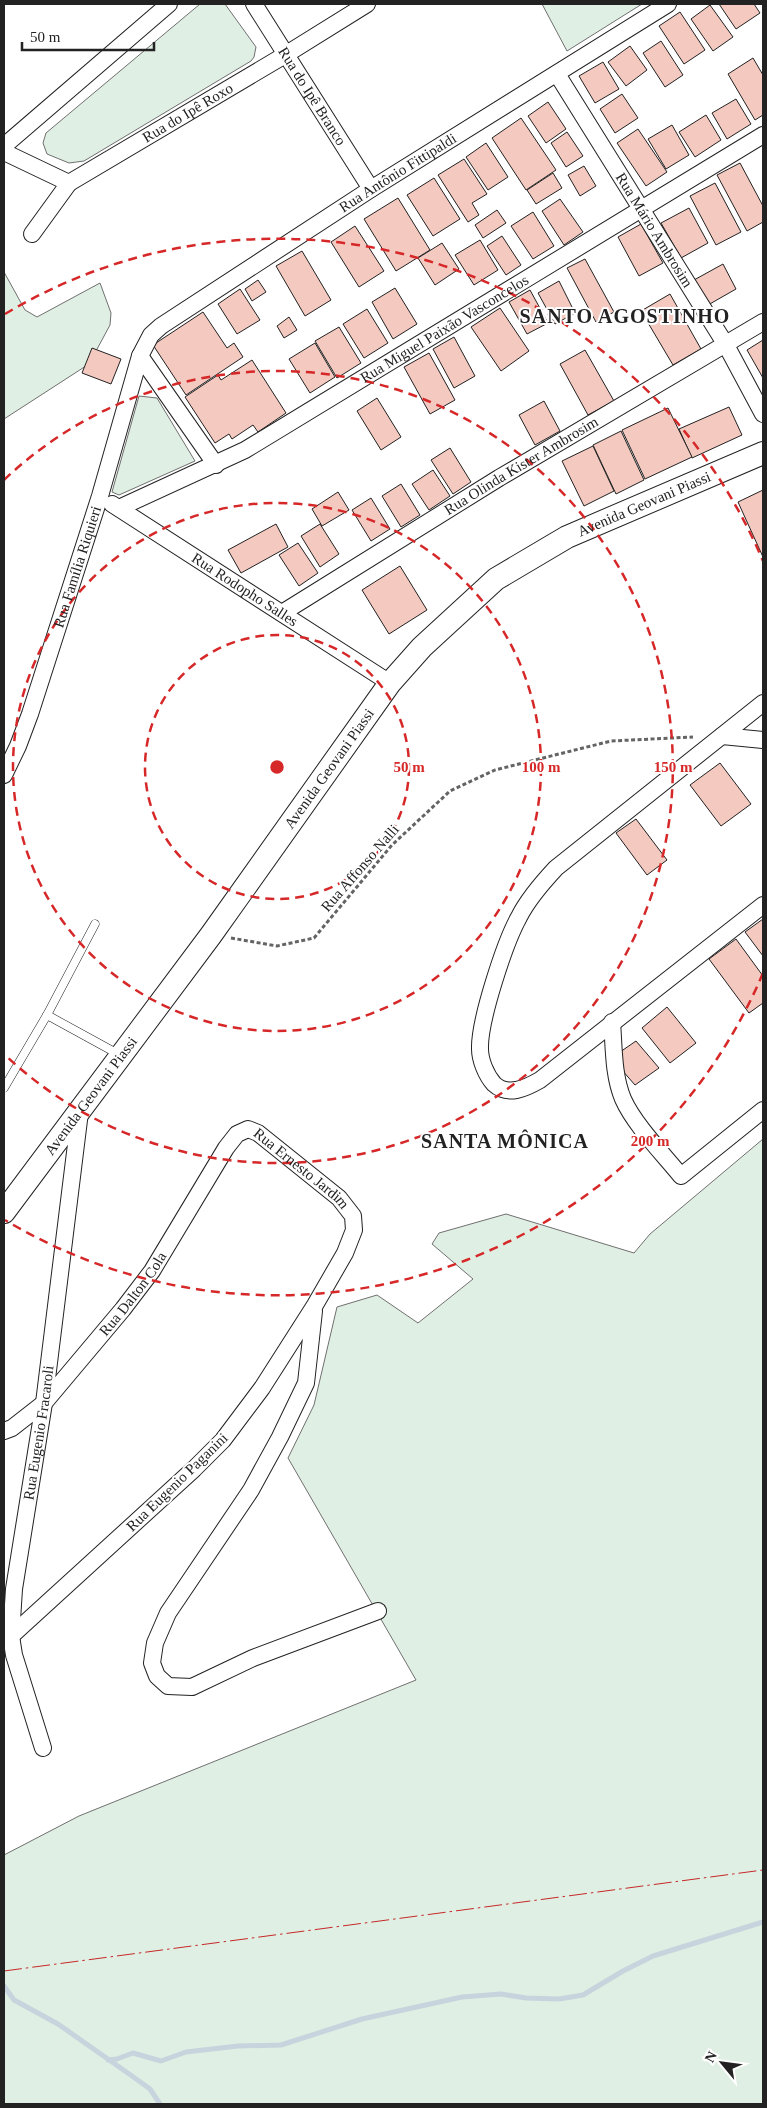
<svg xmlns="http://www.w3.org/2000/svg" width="767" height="2108" viewBox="0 0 767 2108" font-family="'Times New Roman',serif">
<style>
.green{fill:#e0efe3;stroke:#6f6f6f}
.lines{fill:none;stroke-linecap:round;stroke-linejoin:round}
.stream{stroke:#c7d3dd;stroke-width:5}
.building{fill:#f3c9c0;stroke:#222}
.lane-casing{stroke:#222;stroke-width:9}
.street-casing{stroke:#222;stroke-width:18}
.secondary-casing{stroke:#222;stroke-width:24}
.path{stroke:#646464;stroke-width:3;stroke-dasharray:4 2.5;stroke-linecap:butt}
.lane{stroke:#fff;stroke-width:8}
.street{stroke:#fff;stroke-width:16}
.secondary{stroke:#fff;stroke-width:22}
.power{stroke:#c62828;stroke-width:1;stroke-dasharray:18 4 2.5 4;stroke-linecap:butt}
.ring{fill:none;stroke:#d62828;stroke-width:2.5;stroke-dasharray:9 6}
.labels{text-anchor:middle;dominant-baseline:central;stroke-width:4;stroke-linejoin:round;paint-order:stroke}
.street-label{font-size:15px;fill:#222;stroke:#fff}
.district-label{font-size:20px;font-weight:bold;letter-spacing:1px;fill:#222;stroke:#fff}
.centre{fill:#d62828;stroke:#fff;stroke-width:2.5}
.ring-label{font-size:15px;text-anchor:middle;font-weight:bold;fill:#d62828;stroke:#fff;stroke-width:4;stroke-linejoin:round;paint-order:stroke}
</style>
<rect width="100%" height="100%" fill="#fff"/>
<g class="green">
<polygon points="200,4 225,4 256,47 254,57 251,61 84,161 69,163 47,154 43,143 46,133"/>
<polygon points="542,4 642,4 567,51"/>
<polygon points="4,272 25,310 37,317 100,283 111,313 110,325 89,364 4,419"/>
<polygon points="139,396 157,398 195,461 119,495 112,492"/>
<polygon points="763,1139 763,2104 4,2104 4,1855 79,1816 416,1680 288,1458 314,1405 337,1307 377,1295 418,1323 473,1279 432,1244 439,1233 506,1214 634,1253 650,1234"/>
</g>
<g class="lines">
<g class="stream">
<polyline points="4,1986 14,2000 58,2024 132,2076 150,2089 160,2104"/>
<polyline points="108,2060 117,2059 133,2053 161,2061 186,2052 238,2046 281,2045 362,2019 462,1997 501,1994 526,1998 559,1999 583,1995 623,1971 653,1956 763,1922"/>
</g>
</g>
<g class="building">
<polygon points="719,4 754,4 760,13 736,29"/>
<polygon points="710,5 733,37 713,51 691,19"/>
<polygon points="680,12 705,50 684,64 659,26"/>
<polygon points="661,41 683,75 665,87 643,53"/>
<polygon points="630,46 647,70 626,86 608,62"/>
<polygon points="753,58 763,75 763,115 755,120 728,74"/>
<polygon points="603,62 619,89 595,103 579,76"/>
<polygon points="622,94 638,118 615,133 600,109"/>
<polygon points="736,99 751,124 727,139 712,113"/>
<polygon points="548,102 566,129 546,143 528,116"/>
<polygon points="706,115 721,140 695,157 679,132"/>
<polygon points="521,118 556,170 526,190 492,138"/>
<polygon points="672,125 689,155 666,169 648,139"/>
<polygon points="638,129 667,172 646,186 617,143"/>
<polygon points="567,132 583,156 566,167 551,143"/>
<polygon points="486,143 508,177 488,190 466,157"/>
<polygon points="464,159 487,194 472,203 479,215 468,222 438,175"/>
<polygon points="740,163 763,206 763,222 747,231 717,175"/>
<polygon points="584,166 596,186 580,196 568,175"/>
<polygon points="553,173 562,188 536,204 527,190"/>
<polygon points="434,178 460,219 433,236 407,195"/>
<polygon points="715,183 741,232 716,245 690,196"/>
<polygon points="398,198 430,250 396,271 364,219"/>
<polygon points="560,199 583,232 564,245 542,211"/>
<polygon points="689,208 708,243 681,258 661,223"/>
<polygon points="497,210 506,223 483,238 475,225"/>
<polygon points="533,212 554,246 533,259 511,226"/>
<polygon points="641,224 663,263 639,276 618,237"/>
<polygon points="355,226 384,271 359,287 331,242"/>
<polygon points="502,236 521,265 506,275 487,246"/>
<polygon points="480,240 498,270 474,285 455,255"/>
<polygon points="442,243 459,269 435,285 418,258"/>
<polygon points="302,251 331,300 305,316 276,266"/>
<polygon points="585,259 614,312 596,322 567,268"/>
<polygon points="723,264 736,289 708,305 694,280"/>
<polygon points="258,280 266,292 252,301 245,289"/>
<polygon points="559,281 575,313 555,324 538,293"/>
<polygon points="395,288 417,324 393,339 372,302"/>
<polygon points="240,289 260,320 237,334 218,304"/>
<polygon points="530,290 548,323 527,334 509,302"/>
<polygon points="670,294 701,349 673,365 641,311"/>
<polygon points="500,308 529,351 501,371 471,327"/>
<polygon points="367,309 388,343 364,358 343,324"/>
<polygon points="203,312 227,348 234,343 243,357 186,395 153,345"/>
<polygon points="289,317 297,330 284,338 277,326"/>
<polygon points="339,327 361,363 337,378 315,341"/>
<polygon points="454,337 475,376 454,388 433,349"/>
<polygon points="763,340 763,378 747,350"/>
<polygon points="315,343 335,377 310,393 289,359"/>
<polygon points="92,348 121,359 111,384 82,373"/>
<polygon points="585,350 614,401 588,415 560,364"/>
<polygon points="429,353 455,400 430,414 404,367"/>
<polygon points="252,360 286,413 258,432 253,425 232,439 229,434 215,443 185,397 218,375 221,380"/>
<polygon points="377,398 401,437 381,450 357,411"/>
<polygon points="544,401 560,431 535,445 519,415"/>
<polygon points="729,407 742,435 692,458 679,429"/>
<polygon points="668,408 692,457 645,479 622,430"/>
<polygon points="621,431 644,480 616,494 593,445"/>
<polygon points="593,446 614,491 584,506 562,461"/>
<polygon points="450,448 471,482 453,494 431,460"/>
<polygon points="433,470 450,496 429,510 412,484"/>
<polygon points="401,484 420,515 401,527 382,496"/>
<polygon points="763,490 763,557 738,502"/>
<polygon points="338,492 349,510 322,526 312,509"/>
<polygon points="371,498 390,529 371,541 352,510"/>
<polygon points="276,524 288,547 241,573 228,550"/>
<polygon points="320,524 339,554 320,567 301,536"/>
<polygon points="298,543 318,573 299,586 279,555"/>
<polygon points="400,566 427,610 389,634 362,590"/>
<polygon points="720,763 751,804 721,826 690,785"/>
<polygon points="636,819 667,860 647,875 616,833"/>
<polygon points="763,919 763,956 745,932"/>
<polygon points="736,939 763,976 763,1003 749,1013 709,959"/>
<polygon points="667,1007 696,1043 670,1063 642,1028"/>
<polygon points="636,1041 659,1068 635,1085 621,1069 620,1052"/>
</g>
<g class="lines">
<defs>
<g id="lane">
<polyline points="47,1015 120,1055"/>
<polyline points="4,1088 47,1015 95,924"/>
</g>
<g id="street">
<path id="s1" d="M254 4 371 189"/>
<path id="s2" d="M557 74 726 345 763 414"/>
<polyline points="4,146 169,4"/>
<path id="s3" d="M4 152 69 183 285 55 367 4"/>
<polyline points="32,234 69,183"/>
<polyline points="140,356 216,465"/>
<path id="s4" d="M112 504 390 683"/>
<path id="s5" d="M119 508 245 450 763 135"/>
<path id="s6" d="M282 613 499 478 763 322"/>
<path d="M763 703 556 868C542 883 528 899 519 917 505 942 479 1021 480 1049 480 1060 486 1075 494 1084 508 1097 526 1088 540 1080L763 905"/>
<polyline points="722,736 763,740"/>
<path id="s7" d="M4 775 18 746 30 714 100 496 140 356 151 335 161 326 371 189 668 4"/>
<path d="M612 1022C614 1047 613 1075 623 1099 634 1124 663 1154 681 1176L763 1110"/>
<polyline points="314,1311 306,1383 280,1437 251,1490 168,1613 155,1643 152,1663 157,1676 168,1686 192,1687 253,1658 378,1611"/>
<path id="s8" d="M4 1431 12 1428 44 1403 123 1309 152 1271 226 1148 237 1134 248 1129 258 1133 339 1198 353 1216 354 1230 345 1253 315 1305 262 1388 223 1440 194 1469 11 1636"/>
<path id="s9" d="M43 1748 14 1655 11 1636 14 1589 44 1403 80 1112"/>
</g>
<g id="secondary">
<path id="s10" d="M4 1212 211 935 390 683 422 647 496 579 567 537 763 453"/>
</g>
</defs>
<use href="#lane" class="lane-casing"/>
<use href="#street" class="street-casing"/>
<use href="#secondary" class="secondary-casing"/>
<polyline class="path" points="231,938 277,946 314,938 392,845 450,791 495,770 611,741 693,737"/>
<use href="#lane" class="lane"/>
<use href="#street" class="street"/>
<use href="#secondary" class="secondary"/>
<polyline class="power" points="4,1971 763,1870"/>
</g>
<g class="ring">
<circle cx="277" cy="767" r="132"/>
<circle cx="277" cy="767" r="264"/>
<path d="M4 480A396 396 0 1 1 4 1054"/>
<path d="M763 973A528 528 0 0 1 5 1220M5 314A528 528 0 0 1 763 561"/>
</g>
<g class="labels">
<g class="street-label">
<text stroke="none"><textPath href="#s1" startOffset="109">Rua do Ipê Branco</textPath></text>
<text stroke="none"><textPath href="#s3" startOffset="210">Rua do Ipê Roxo</textPath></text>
<text stroke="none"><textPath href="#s7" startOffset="760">Rua Antônio Fittipaldi</textPath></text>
<text stroke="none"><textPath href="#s2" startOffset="184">Rua Mário Ambrosim</textPath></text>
<text stroke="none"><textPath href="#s5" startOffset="372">Rua Miguel Paixão Vasconcelos</textPath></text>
<text stroke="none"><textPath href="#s6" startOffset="281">Rua Olinda Kister Ambrosim</textPath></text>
<text stroke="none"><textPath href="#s10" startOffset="970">Avenida Geovani Piassi</textPath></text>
<text stroke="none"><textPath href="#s7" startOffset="221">Rua Família Riquieri</textPath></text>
<text stroke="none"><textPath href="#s4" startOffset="158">Rua Rodopho Salles</textPath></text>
<text stroke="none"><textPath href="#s10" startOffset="550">Avenida Geovani Piassi</textPath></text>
<text transform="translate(360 868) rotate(-49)">Rua Affonso Nalli</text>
<text stroke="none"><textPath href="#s10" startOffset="145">Avenida Geovani Piassi</textPath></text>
<text stroke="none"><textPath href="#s8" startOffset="460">Rua Ernesto Jardim</textPath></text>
<text stroke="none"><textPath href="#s8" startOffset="190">Rua Dalton Cola</textPath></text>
<text stroke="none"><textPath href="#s9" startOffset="322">Rua Eugenio Fracaroli</textPath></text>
<text transform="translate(177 1482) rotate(-44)">Rua Eugenio Paganini</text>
</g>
<g class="district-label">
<text x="625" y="316">SANTO AGOSTINHO</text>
<text x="505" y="1141">SANTA MÔNICA</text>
</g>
</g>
<circle cx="277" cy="767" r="8" class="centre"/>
<g class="ring-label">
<text x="409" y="772">50 m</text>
<text x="541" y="772">100 m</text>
<text x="673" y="772">150 m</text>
<text x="650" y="1146">200 m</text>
</g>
<rect width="767" height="2108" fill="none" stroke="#222222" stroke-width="10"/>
<g transform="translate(722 2063) rotate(299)" stroke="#ffffff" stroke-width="4" paint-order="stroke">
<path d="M0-4L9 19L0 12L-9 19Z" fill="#222222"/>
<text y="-8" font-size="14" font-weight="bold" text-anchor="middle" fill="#222222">N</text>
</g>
<path d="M22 42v8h132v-8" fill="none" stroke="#222222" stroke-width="2.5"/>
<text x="30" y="42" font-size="15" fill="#222222" stroke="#ffffff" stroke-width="4" paint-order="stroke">50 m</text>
</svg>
